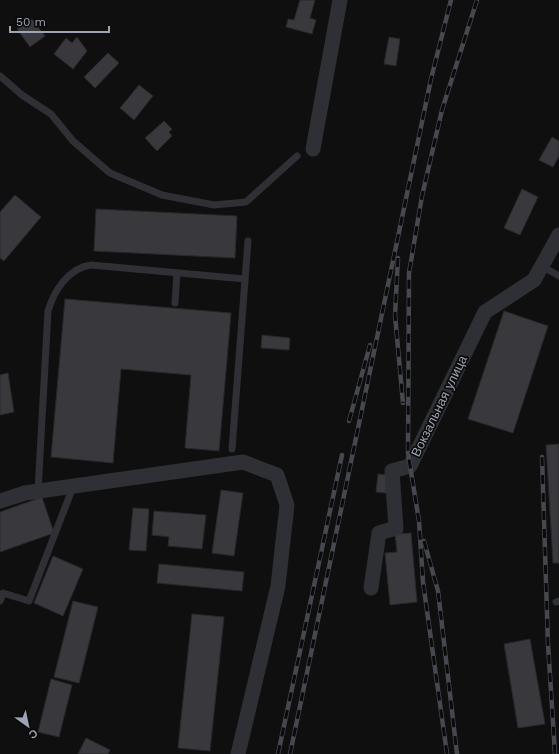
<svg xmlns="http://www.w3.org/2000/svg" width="559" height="754" viewBox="0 0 559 754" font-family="'Work Sans',sans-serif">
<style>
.building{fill:#38383d;stroke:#28282c}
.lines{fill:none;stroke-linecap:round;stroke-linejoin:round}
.lane{stroke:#2f3035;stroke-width:7}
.street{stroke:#2f3035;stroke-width:15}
.rail-casing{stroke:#46484f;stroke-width:4.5}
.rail{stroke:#0a0a0b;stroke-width:3;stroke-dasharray:9;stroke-linecap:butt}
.labels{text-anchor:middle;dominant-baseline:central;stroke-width:3.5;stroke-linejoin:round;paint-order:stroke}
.street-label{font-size:13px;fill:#9ea4b3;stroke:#0a0a0b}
</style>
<rect width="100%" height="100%" fill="#0f0f10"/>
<g class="building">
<polygon points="300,0 315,0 310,18 316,20 312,34 286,27 288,19 294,20"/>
<polygon points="32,19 45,36 30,47 17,29"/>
<polygon points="77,37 87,51 73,69 54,54 66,38 72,43"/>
<polygon points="389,37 400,39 396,66 384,64"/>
<polygon points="108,53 119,63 95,88 84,77"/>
<polygon points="139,85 153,96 134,120 120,108"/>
<polygon points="164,121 172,129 169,132 172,136 157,151 145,138"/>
<polygon points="552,137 559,141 559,156 553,167 539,160"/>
<polygon points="522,189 538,197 520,235 504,228"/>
<polygon points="15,195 41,217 4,261 0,258 0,212"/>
<polygon points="96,209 237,216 235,258 94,251"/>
<polygon points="65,299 231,313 219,451 185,448 191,375 121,369 113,463 51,457"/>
<polygon points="504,311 548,326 513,433 468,419"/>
<polygon points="262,335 290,338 289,350 261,348"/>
<polygon points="8,373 14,412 0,415 0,375"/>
<polygon points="559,444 559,563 553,563 546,445"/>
<polygon points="378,474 388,475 386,493 376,492"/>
<polygon points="221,490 243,493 234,556 212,553"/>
<polygon points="42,497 54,533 0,552 0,512"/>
<polygon points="133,508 149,509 146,551 129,550"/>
<polygon points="154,511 206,515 202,549 168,546 169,537 152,535"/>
<polygon points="411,533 417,602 390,605 385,553 397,552 395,534"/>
<polygon points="53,556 83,569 63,616 34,603"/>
<polygon points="159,564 244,572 242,591 157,583"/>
<polygon points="73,601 98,607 79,683 54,677"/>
<polygon points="192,614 224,617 210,751 178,748"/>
<polygon points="530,639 545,724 518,728 504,644"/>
<polygon points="51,679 72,685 59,737 38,732"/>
<polygon points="86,738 110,750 108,754 78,754"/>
</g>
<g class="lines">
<g class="lane">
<polyline points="0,76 22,95 51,114 73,141 110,173 162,195 214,205 246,202 297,156"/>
<polyline points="542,266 559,276"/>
<polyline points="175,303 177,273"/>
<polyline points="232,449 248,241"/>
<path d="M38 491 48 311C54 291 68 268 91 265L245 279"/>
<polyline points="0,601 3,593 29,601 73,487"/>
<polyline points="556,602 559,601"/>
</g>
<g class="street">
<polyline points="313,149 340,0"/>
<polyline points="0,501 25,493 243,462 277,475 287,505 278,586 238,754"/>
<polyline points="371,588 379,533 396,528 392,471 410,466 485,312 534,280 559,235"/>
</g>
<defs>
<g id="rail">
<polyline points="398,258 395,315 403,403"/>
<polyline points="349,421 370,345"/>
<polyline points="542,457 548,644 555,754"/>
<polyline points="424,541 438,591 457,754"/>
<polyline points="278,754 342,455"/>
<polyline points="290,754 431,79 451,0"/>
<polyline points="447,754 423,582 419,521 408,453 409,273 422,196 442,110 477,0"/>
</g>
</defs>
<use href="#rail" class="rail-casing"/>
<use href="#rail" class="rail"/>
</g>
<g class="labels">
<g class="street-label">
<text transform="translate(439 406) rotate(-64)">Вокзальная улица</text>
</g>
</g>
<g transform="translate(28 726) rotate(147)" stroke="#0a0a0b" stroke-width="3" paint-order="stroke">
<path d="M0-3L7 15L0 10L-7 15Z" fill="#9ea4b3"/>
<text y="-6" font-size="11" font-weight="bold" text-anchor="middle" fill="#9ea4b3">С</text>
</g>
<path d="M10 26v6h99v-6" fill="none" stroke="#9ea4b3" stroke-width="2"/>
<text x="16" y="26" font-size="12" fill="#9ea4b3" stroke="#0a0a0b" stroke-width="3" paint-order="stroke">50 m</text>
</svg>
